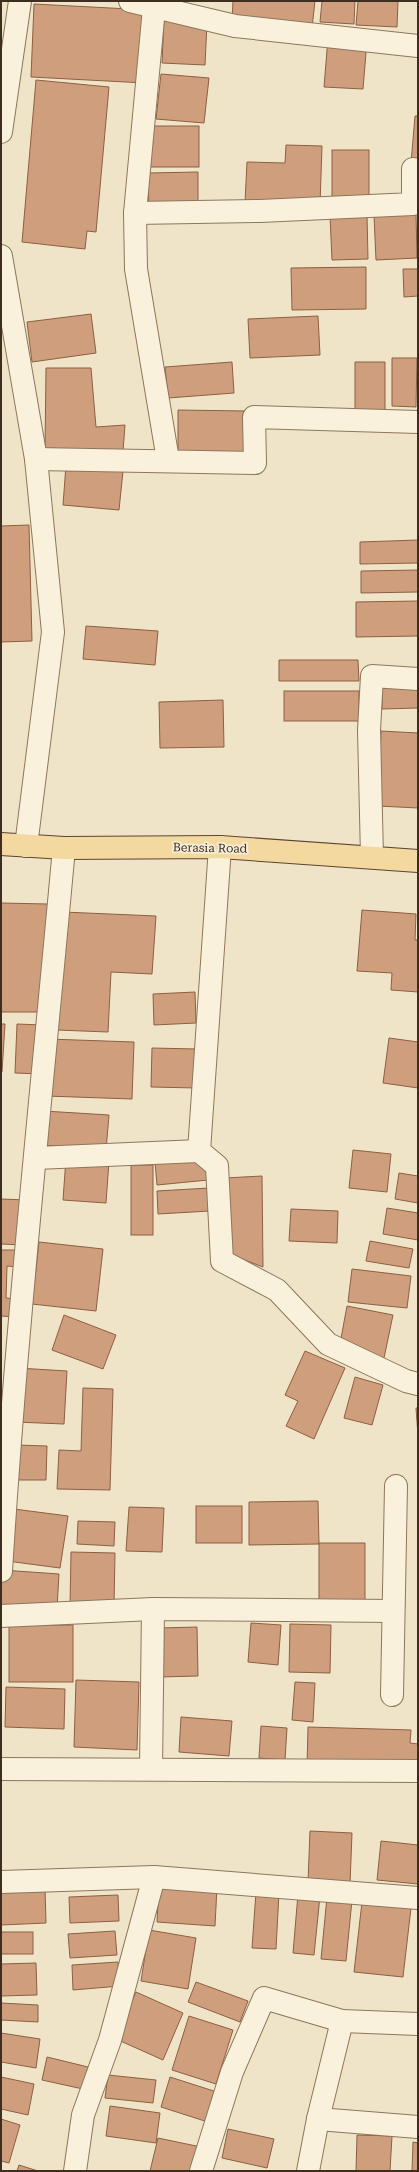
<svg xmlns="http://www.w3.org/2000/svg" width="419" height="2172" viewBox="0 0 419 2172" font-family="'Roboto Serif',serif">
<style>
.building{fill:#cf9f7d;stroke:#8d5f41}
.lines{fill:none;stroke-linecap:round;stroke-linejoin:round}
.street-casing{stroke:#8d765c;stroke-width:24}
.primary-casing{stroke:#5b4430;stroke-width:24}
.street{stroke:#faf1dc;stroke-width:22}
.primary{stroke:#f3d9a0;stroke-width:22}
.labels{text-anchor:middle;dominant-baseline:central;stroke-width:3.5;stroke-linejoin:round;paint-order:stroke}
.street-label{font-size:12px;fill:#3d2e20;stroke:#f7eed8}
</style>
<rect width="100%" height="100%" fill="#f0e4c8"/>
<g class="building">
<polygon points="233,1 315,1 312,28 232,21"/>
<polygon points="322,1 355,1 354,24 320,22"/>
<polygon points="358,1 398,1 397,27 356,25"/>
<polygon points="34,4 149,10 145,83 31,77"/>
<polygon points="164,19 207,23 205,65 162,63"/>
<polygon points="328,38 367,41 363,89 324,87"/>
<polygon points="161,74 209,78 204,123 156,119"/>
<polygon points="36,80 109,87 96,232 87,231 85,249 22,242"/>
<polygon points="415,116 418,116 418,163 411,163"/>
<rect x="150" y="126" width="49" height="41"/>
<polygon points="286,145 322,146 320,205 245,203 247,162 285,163"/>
<rect x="332" y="150" width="37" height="52"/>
<polygon points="198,172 198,209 149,210 148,173"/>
<polygon points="416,214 417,258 376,260 374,216"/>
<polygon points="367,215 368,259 332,260 330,216"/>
<polygon points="366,267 366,309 292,310 291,268"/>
<polygon points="403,269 418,269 418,296 404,297"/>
<polygon points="91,314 96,353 32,362 27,322"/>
<polygon points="318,316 320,355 250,358 248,319"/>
<polygon points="392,358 417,358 416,407 392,406"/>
<polygon points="232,362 234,393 168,398 165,367"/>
<polygon points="355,362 385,362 385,417 355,418"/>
<polygon points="46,368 91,368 96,427 125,425 123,451 45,451"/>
<polygon points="178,410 245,411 245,456 178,455"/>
<polygon points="66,465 123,471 119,510 63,505"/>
<polygon points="29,525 32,641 1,642 1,526"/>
<polygon points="418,540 418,563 360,564 360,542"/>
<polygon points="418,570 418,592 361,593 361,571"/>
<polygon points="418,601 418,636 356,637 356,602"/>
<polygon points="86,626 158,631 155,665 83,659"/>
<polygon points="279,660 358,660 359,681 279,681"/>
<polygon points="382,685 418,685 418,708 382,709"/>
<rect x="284" y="691" width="75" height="30"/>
<polygon points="223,700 224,747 160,748 159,702"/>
<polygon points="381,731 418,733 418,808 378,806"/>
<polygon points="1,903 48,904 47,1012 1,1012"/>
<polygon points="362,910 416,914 415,940 418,940 418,992 391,990 392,973 357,971"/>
<polygon points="63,912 156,916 152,974 111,972 108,1032 57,1030"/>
<polygon points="195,992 196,1023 154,1025 153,994"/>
<polygon points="1,1024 5,1024 2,1072 1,1072"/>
<polygon points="17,1024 42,1025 41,1074 15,1073"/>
<polygon points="389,1038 418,1042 418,1088 383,1083"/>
<polygon points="48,1039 134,1042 132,1099 46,1096"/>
<polygon points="152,1048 197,1049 196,1088 151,1087"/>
<polygon points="44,1111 109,1115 106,1150 41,1145"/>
<polygon points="353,1150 391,1154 387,1192 349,1188"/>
<polygon points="66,1158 109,1161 106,1203 63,1200"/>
<polygon points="206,1158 208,1180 157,1185 155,1162"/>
<rect x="131" y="1165" width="22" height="70"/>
<polygon points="399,1173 418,1176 418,1203 395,1199"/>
<polygon points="262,1176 263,1267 229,1254 225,1178"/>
<polygon points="209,1188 210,1211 158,1214 157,1191"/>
<polygon points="1,1199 27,1200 24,1245 1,1244"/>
<polygon points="387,1208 418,1213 418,1240 383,1234"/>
<polygon points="291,1209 338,1211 337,1243 289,1241"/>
<polygon points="370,1241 413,1249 409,1268 366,1261"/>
<polygon points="39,1242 103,1249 96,1311 32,1304"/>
<polygon points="1,1250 20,1250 19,1267 7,1266 6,1298 17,1299 17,1317 1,1316"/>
<polygon points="352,1269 411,1276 407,1308 348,1302"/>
<polygon points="347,1306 393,1315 384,1358 339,1349"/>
<polygon points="64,1315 116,1335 103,1369 52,1350"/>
<polygon points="305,1351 345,1368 314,1439 286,1426 298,1401 285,1395"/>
<polygon points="18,1368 67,1371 64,1424 15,1422"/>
<polygon points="355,1377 383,1385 372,1425 344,1418"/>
<polygon points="83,1388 113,1389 110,1490 57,1489 59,1450 81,1451"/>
<polygon points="416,1408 418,1408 418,1436"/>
<polygon points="16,1445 47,1446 46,1480 15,1480"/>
<polygon points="318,1501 319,1544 249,1545 249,1502"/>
<rect x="196" y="1506" width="46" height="37"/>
<polygon points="129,1507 164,1508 162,1552 126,1551"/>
<polygon points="14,1509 68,1516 60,1568 7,1561"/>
<polygon points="78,1521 115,1522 114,1546 77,1544"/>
<polygon points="319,1543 365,1543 365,1601 319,1600"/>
<polygon points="71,1552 115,1553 114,1606 70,1606"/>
<polygon points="2,1570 59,1574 57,1608 1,1605"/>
<polygon points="251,1623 281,1625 278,1665 248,1662"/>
<polygon points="290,1624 331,1625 330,1673 289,1672"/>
<rect x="9" y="1625" width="64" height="57"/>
<polygon points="197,1627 198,1676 159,1677 159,1628"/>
<polygon points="76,1680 139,1682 137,1750 74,1747"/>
<polygon points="295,1682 315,1683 313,1722 292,1720"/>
<polygon points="6,1687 65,1689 64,1729 5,1727"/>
<polygon points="181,1717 232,1721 229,1756 179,1752"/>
<polygon points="261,1726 287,1728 285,1760 259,1758"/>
<polygon points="308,1727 411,1730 410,1743 418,1744 418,1763 307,1767"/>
<polygon points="310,1831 352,1833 350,1884 308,1882"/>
<polygon points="381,1841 418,1845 418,1884 377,1880"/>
<polygon points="159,1884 217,1887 215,1926 157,1922"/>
<polygon points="45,1888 46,1923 1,1925 1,1890"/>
<polygon points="256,1892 279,1893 276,1949 252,1948"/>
<polygon points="298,1894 320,1896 314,1955 293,1953"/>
<polygon points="118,1895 119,1921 70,1923 69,1897"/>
<polygon points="327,1897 352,1900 346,1961 321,1959"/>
<polygon points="362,1902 411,1908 403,1977 354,1972"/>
<polygon points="149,1930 196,1938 188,1989 141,1981"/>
<polygon points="115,1931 117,1955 70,1958 68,1934"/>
<rect x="1" y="1932" width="32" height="22"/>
<polygon points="118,1962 120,1986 73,1990 72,1965"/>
<polygon points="36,1963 37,1995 1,1996 1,1964"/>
<polygon points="196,1982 248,2001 240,2022 188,2002"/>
<polygon points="136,1992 183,2013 163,2060 116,2039"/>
<polygon points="1,2003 38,2005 38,2022 1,2020"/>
<polygon points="189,2016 233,2030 216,2084 172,2070"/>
<polygon points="1,2033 40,2039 36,2068 1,2062"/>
<polygon points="47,2057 88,2067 83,2089 42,2080"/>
<polygon points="108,2075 156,2080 153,2103 105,2098"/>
<polygon points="1,2077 34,2084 28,2115 1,2109"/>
<polygon points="170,2077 220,2093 211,2123 161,2107"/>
<polygon points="110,2106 160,2113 156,2143 106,2136"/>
<polygon points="1,2119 20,2125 9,2163 1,2161"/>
<polygon points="228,2129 274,2139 267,2168 222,2158"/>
<polygon points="357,2135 392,2136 390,2171 356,2171"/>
<polygon points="158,2138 201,2147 195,2171 150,2171"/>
<polygon points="413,2142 418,2143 418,2171 412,2171"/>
<polygon points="19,2165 38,2171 17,2171"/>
</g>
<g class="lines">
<defs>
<g id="street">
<polyline points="130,1 235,26 418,46"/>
<polyline points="154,8 135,213 136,269 168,460"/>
<polyline points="1,132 20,1"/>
<polyline points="135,213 260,211 413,204 413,169 418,170"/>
<polyline points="1,256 36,459 53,632 26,846"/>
<polyline points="36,459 255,463 254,417 418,422"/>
<polyline points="372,857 369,730 372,676 418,679"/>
<polyline points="199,1151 220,847"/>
<polyline points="36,1158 199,1151 217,1166 222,1261 277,1290 328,1344 406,1381 418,1384"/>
<path d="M1 1571C16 1330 42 1089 64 848"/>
<polyline points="1,1616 153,1609 393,1611"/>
<polyline points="392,1695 396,1486"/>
<polyline points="151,1768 153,1609"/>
<polyline points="1,1769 418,1771"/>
<polyline points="1,1882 154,1877 418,1898"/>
<polyline points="318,2119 418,2127"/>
<polyline points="75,2171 83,2115 110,2040 154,1877"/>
<polyline points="201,2171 232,2072 264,1998 342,2021 418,2024"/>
<polyline points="308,2171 318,2119 342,2021"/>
</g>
<polyline id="primary" points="1,844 64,848 220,847 418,861"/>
</defs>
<use href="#street" class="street-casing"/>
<use href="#primary" class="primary-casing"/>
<use href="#street" class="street"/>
<use href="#primary" class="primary"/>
</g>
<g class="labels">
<g class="street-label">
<text transform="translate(210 848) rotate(1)">Berasia Road</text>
</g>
</g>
<rect width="419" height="2172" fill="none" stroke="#3d2e20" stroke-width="4"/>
</svg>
